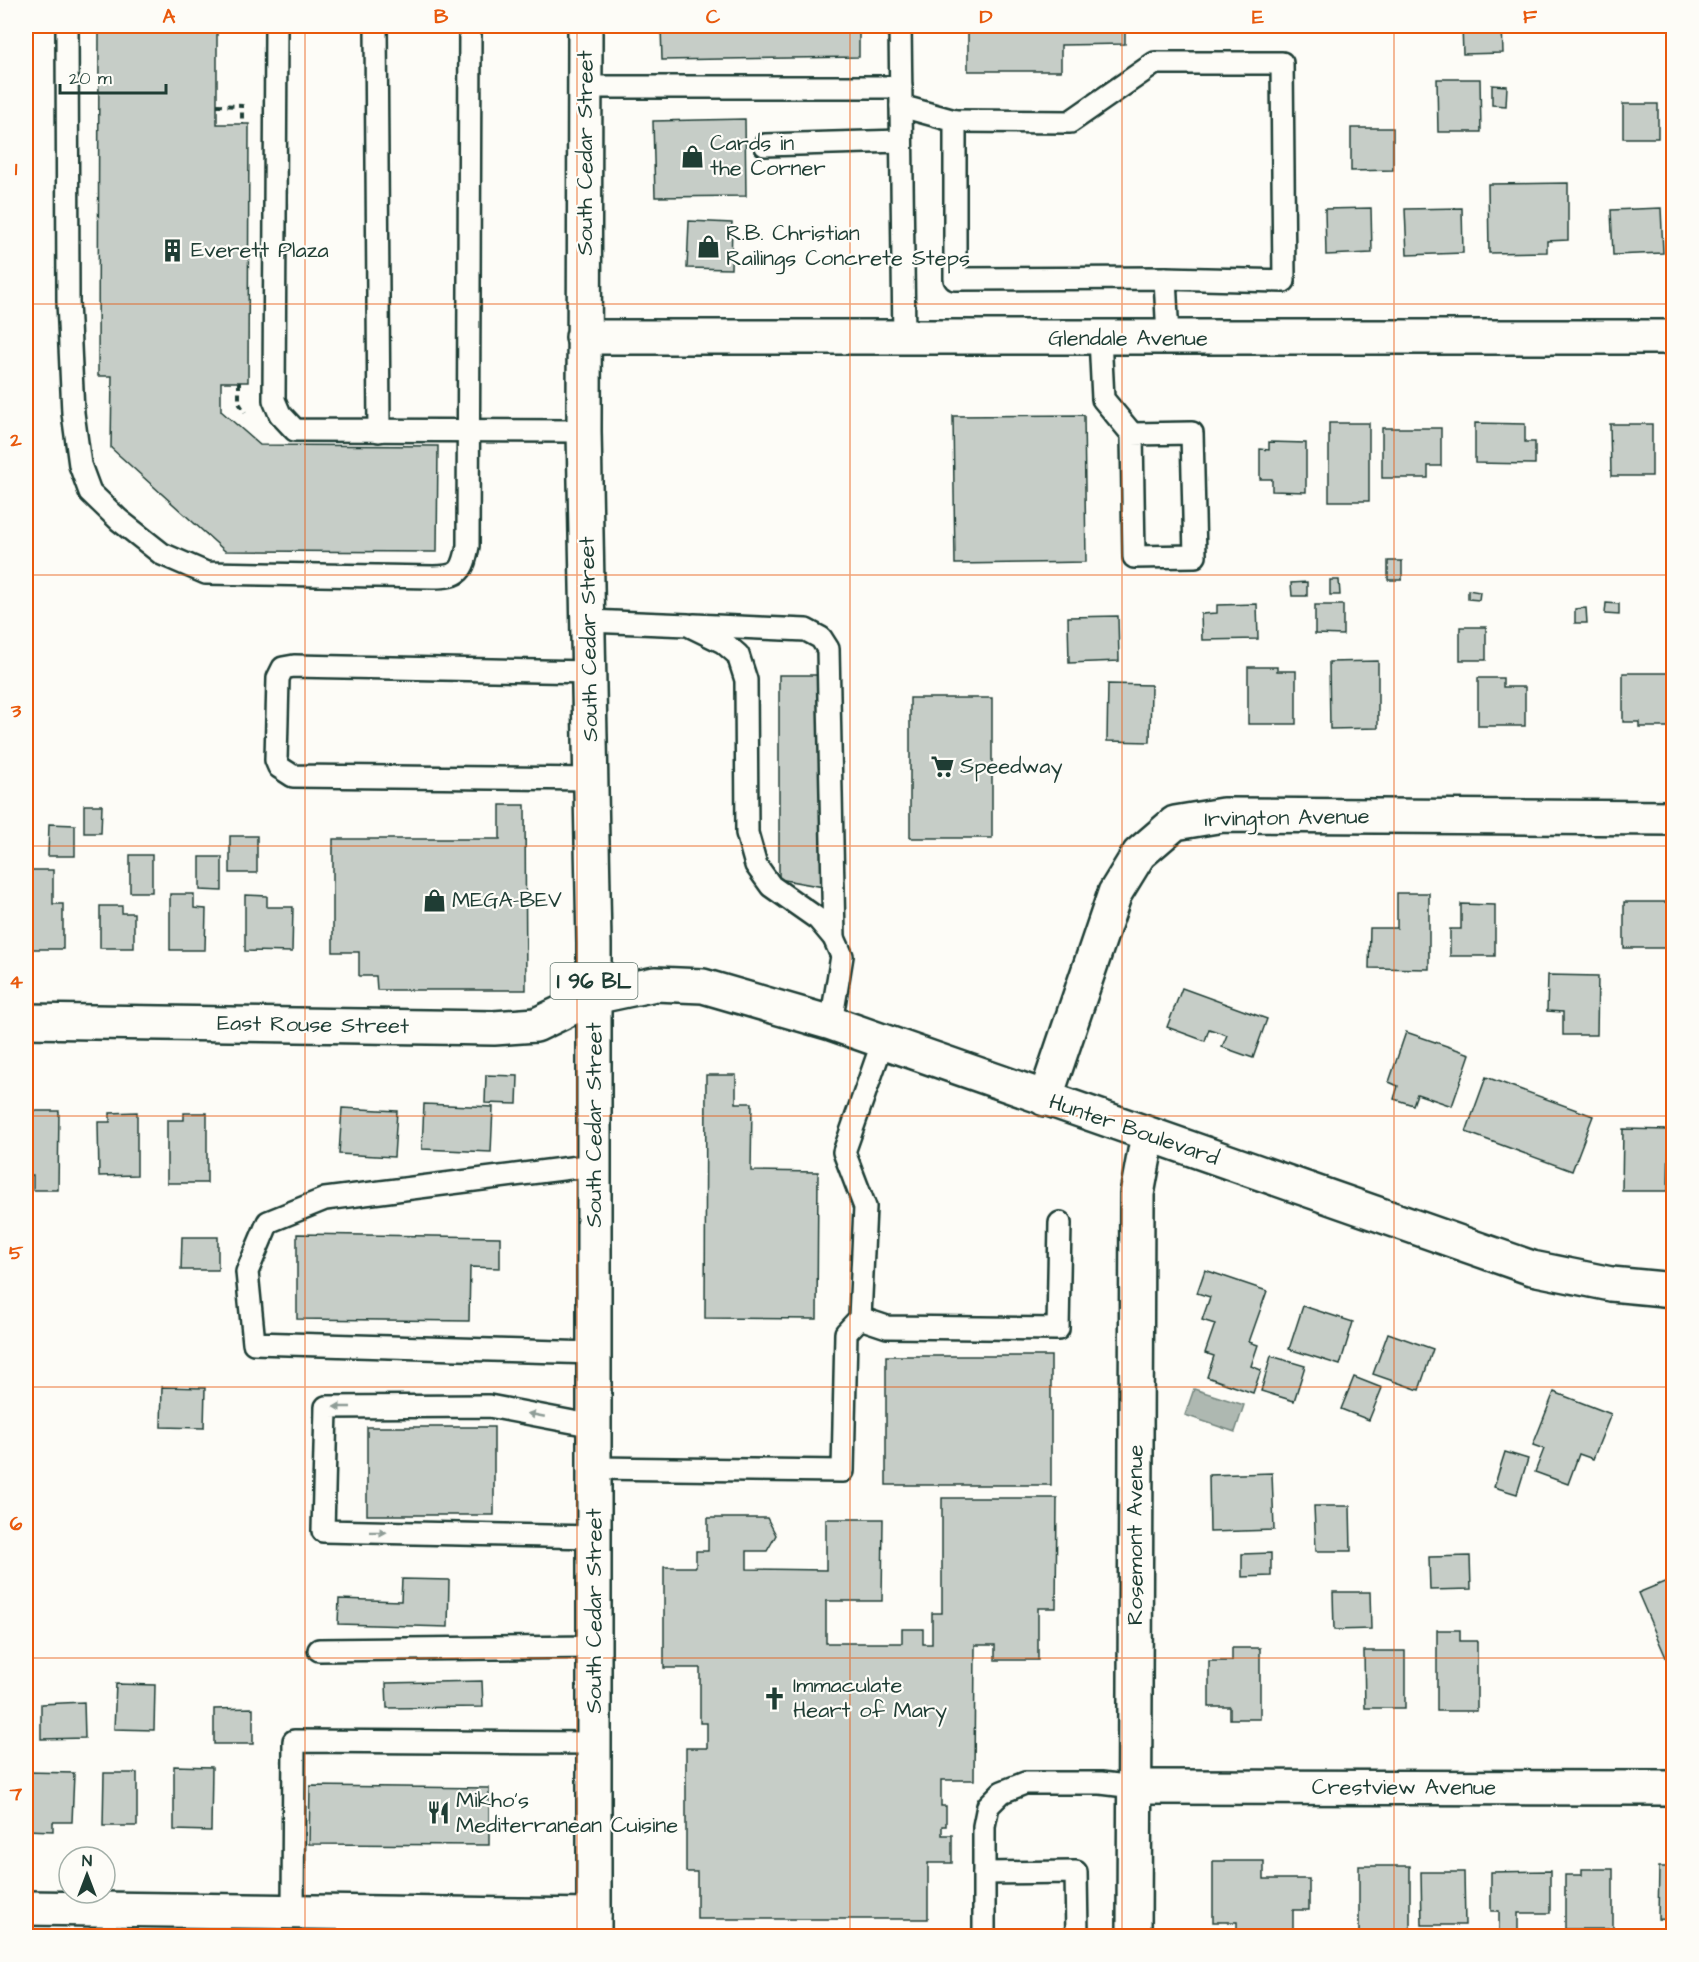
<svg xmlns="http://www.w3.org/2000/svg" width="1699" height="1962" viewBox="0 0 1699 1962" font-family="'Architects Daughter',sans-serif">
<style>
.water{fill:#aeb8b1;stroke:#75877f;stroke-width:1.5}
.building{fill:#c6cdc7;stroke:#1f3d34;stroke-width:1.5}
.lines{fill:none;stroke-linecap:round;stroke-linejoin:round}
.lane-casing{stroke:#1f3d34;stroke-width:26}
.street-casing{stroke:#1f3d34;stroke-width:38}
.primary-casing{stroke:#1f3d34;stroke-width:38}
.path{stroke:#1f3d34;stroke-width:4;stroke-dasharray:6 4.5;stroke-linecap:butt}
.lane{stroke:#fdfcf7;stroke-width:21}
.street{stroke:#fdfcf7;stroke-width:33}
.primary{stroke:#fdfcf7;stroke-width:33}
.oneway{fill:#8e9c96}
.grid{fill:none;stroke:#e8590c;stroke-width:1.5;stroke-opacity:0.55}
.labels{text-anchor:middle;dominant-baseline:central;stroke-width:4.5;stroke-linejoin:round;paint-order:stroke}
.shield{fill:#fdfcf7;stroke:#62766e;stroke-width:1.5}
.shield-label{font-size:21px;font-weight:bold;fill:#1f3d34}
.poi-label{font-size:22px;fill:#1f3d34;stroke:#fdfcf7;text-anchor:start}
.street-label{font-size:22px;fill:#1f3d34;stroke:#fdfcf7}
.neatline{fill:none;stroke:#e8590c;stroke-width:2}
.grid-label{font-size:20px;text-anchor:middle;font-weight:bold;fill:#e8590c}
</style>
<rect width="100%" height="100%" fill="#fdfcf7"/>
<filter id="ink" filterUnits="userSpaceOnUse"><feTurbulence type="fractalNoise" baseFrequency=".0167" numOctaves="2"/><feDisplacementMap in="SourceGraphic" scale="12" xChannelSelector="R" yChannelSelector="G"/><feConvolveMatrix kernelMatrix="1 2 1 2 8 2 1 2 1" color-interpolation-filters="sRGB"/></filter>
<g filter="url(#ink)">
<polygon class="water" points="1194,1389 1244,1405 1235,1432 1185,1415"/>
<g class="building">
<polygon points="99,26 217,26 217,124 249,124 248,382 221,382 221,411 260,445 438,446 437,552 225,551 111,448 112,376 98,376"/>
<polygon points="661,26 859,26 859,57 662,60"/>
<polygon points="968,26 1125,26 1125,44 1061,45 1061,71 968,71"/>
<polygon points="1462,26 1502,26 1503,53 1463,54"/>
<polygon points="1437,79 1480,79 1481,132 1438,132"/>
<polygon points="1492,85 1507,86 1506,106 1492,105"/>
<rect x="1623" y="104" width="35" height="34"/>
<polygon points="745,119 746,196 655,197 653,121"/>
<polygon points="1351,128 1393,128 1393,170 1351,171"/>
<polygon points="1568,183 1568,240 1547,241 1547,252 1489,253 1488,184"/>
<polygon points="1371,208 1372,253 1326,255 1325,209"/>
<polygon points="1462,208 1463,253 1407,255 1405,209"/>
<polygon points="1661,208 1663,253 1613,255 1611,210"/>
<polygon points="689,221 732,223 731,269 687,268"/>
<polygon points="1084,415 1086,562 955,564 953,416"/>
<rect x="1329" y="423" width="40" height="78"/>
<polygon points="1475,423 1525,424 1525,442 1535,442 1535,464 1475,463"/>
<polygon points="1610,424 1652,424 1652,476 1611,476"/>
<polygon points="1382,428 1441,428 1441,466 1428,466 1428,478 1382,478"/>
<polygon points="1269,442 1306,443 1306,492 1272,491 1272,479 1260,479 1260,449 1269,450"/>
<rect x="1388" y="561" width="14" height="19"/>
<polygon points="1330,580 1339,580 1340,595 1330,595"/>
<polygon points="1307,582 1307,596 1292,596 1291,583"/>
<polygon points="1468,590 1480,592 1479,600 1468,599"/>
<polygon points="1606,603 1619,604 1619,615 1605,614"/>
<polygon points="1257,604 1258,639 1202,640 1201,614 1217,613 1217,605"/>
<polygon points="1315,605 1343,605 1343,635 1315,634"/>
<polygon points="1586,608 1587,623 1575,623 1575,609"/>
<polygon points="1118,616 1119,661 1069,663 1068,617"/>
<rect x="1460" y="627" width="26" height="33"/>
<polygon points="1378,661 1378,728 1330,729 1329,662"/>
<polygon points="1248,667 1277,667 1277,671 1296,671 1296,724 1248,724"/>
<polygon points="1671,667 1674,667 1674,727 1639,727 1639,722 1623,722 1623,673 1671,673"/>
<polygon points="779,675 825,675 824,887 779,879"/>
<polygon points="1478,678 1503,678 1503,687 1525,687 1525,726 1478,726"/>
<polygon points="1108,684 1151,685 1150,742 1107,741"/>
<rect x="910" y="698" width="82" height="140"/>
<polygon points="84,805 102,805 101,833 84,833"/>
<polygon points="500,805 525,805 526,990 377,990 376,976 359,976 359,952 333,952 333,839 500,839"/>
<polygon points="49,824 75,825 75,856 48,856"/>
<rect x="230" y="836" width="27" height="37"/>
<rect x="130" y="855" width="22" height="37"/>
<polygon points="200,857 222,857 222,891 200,890"/>
<polygon points="28,870 53,870 53,904 63,904 63,949 26,949"/>
<polygon points="1397,893 1429,893 1429,969 1369,968 1370,928 1397,928"/>
<polygon points="170,894 194,894 194,908 206,909 205,950 170,950"/>
<polygon points="245,895 267,896 267,907 293,907 292,952 245,951"/>
<rect x="1624" y="902" width="50" height="46"/>
<polygon points="1461,904 1495,905 1495,956 1450,956 1450,929 1461,929"/>
<polygon points="100,906 122,906 122,913 134,913 134,948 100,948"/>
<polygon points="1548,975 1598,976 1597,1035 1563,1035 1563,1012 1547,1011"/>
<polygon points="1182,988 1267,1019 1253,1058 1222,1047 1227,1035 1209,1029 1205,1041 1167,1027"/>
<polygon points="1406,1032 1470,1054 1452,1106 1417,1094 1413,1105 1394,1099 1398,1086 1389,1082"/>
<polygon points="486,1075 518,1076 517,1104 485,1103"/>
<polygon points="706,1075 736,1075 736,1103 752,1103 751,1171 818,1172 817,1319 705,1318"/>
<polygon points="1486,1077 1593,1116 1572,1171 1466,1132"/>
<polygon points="424,1104 493,1107 491,1152 422,1149"/>
<polygon points="342,1108 397,1111 394,1157 339,1154"/>
<polygon points="29,1111 59,1111 58,1190 33,1190 33,1175 26,1175 26,1119 29,1119"/>
<polygon points="137,1112 137,1175 99,1176 98,1122 110,1122 110,1113"/>
<polygon points="184,1113 207,1113 207,1183 167,1183 167,1120 184,1120"/>
<polygon points="1623,1129 1669,1130 1668,1191 1622,1191"/>
<polygon points="297,1234 500,1237 500,1268 470,1267 469,1321 297,1319"/>
<polygon points="182,1237 218,1237 218,1270 181,1270"/>
<polygon points="1205,1270 1267,1291 1249,1342 1258,1345 1251,1366 1261,1370 1253,1393 1207,1377 1214,1356 1205,1353 1215,1324 1202,1320 1210,1297 1197,1293"/>
<polygon points="1303,1306 1353,1322 1340,1365 1289,1349"/>
<polygon points="1388,1333 1433,1349 1419,1390 1373,1374"/>
<rect x="886" y="1356" width="165" height="129"/>
<polygon points="1271,1356 1305,1366 1294,1401 1261,1391"/>
<polygon points="1354,1377 1382,1388 1369,1420 1341,1409"/>
<polygon points="162,1387 205,1388 204,1428 161,1427"/>
<polygon points="1554,1392 1611,1414 1593,1459 1579,1454 1568,1484 1535,1472 1544,1449 1533,1445"/>
<rect x="367" y="1427" width="127" height="88"/>
<polygon points="1505,1452 1528,1459 1517,1494 1494,1487"/>
<polygon points="1272,1473 1274,1530 1210,1532 1209,1475"/>
<polygon points="942,1498 1057,1498 1056,1608 1038,1608 1038,1660 995,1660 995,1645 975,1645 974,1780 941,1780 941,1806 946,1806 946,1826 942,1826 942,1835 952,1835 952,1863 928,1863 928,1919 697,1919 697,1872 686,1872 686,1748 707,1748 707,1723 700,1723 700,1668 664,1668 664,1567 696,1567 696,1551 708,1551 708,1518 767,1518 776,1535 767,1551 747,1551 747,1569 826,1570 826,1519 883,1519 882,1601 826,1601 826,1643 902,1643 902,1629 923,1629 923,1644 932,1644 932,1613 942,1613"/>
<polygon points="1314,1506 1350,1506 1351,1551 1316,1551"/>
<polygon points="1271,1553 1271,1576 1242,1577 1242,1554"/>
<polygon points="1470,1556 1471,1589 1430,1590 1429,1557"/>
<polygon points="1674,1578 1674,1676 1638,1593"/>
<polygon points="402,1579 449,1580 448,1627 338,1624 339,1599 401,1601"/>
<polygon points="1333,1592 1370,1592 1371,1629 1334,1630"/>
<polygon points="1437,1630 1460,1630 1460,1641 1477,1641 1477,1711 1437,1711"/>
<polygon points="1232,1648 1260,1648 1260,1719 1230,1719 1230,1707 1209,1707 1209,1661 1232,1661"/>
<polygon points="1364,1651 1405,1651 1405,1708 1365,1708"/>
<polygon points="482,1681 483,1707 387,1708 386,1683"/>
<polygon points="116,1684 155,1685 154,1730 114,1729"/>
<polygon points="84,1702 85,1738 41,1739 41,1704"/>
<polygon points="253,1708 253,1744 214,1744 214,1709"/>
<polygon points="174,1766 212,1767 211,1831 174,1830"/>
<polygon points="26,1772 74,1773 72,1822 53,1822 53,1831 26,1830"/>
<polygon points="104,1773 137,1773 137,1826 103,1826"/>
<polygon points="310,1786 489,1788 489,1845 309,1844"/>
<polygon points="1213,1861 1264,1861 1264,1879 1309,1879 1309,1910 1293,1910 1293,1936 1237,1936 1237,1922 1213,1922"/>
<rect x="1359" y="1866" width="51" height="70"/>
<polygon points="1659,1867 1674,1867 1674,1920 1658,1919"/>
<polygon points="1582,1869 1613,1869 1613,1929 1565,1929 1565,1875 1582,1875"/>
<polygon points="1550,1871 1550,1913 1518,1913 1518,1935 1499,1936 1499,1911 1491,1911 1491,1872"/>
<polygon points="1421,1872 1464,1872 1465,1925 1422,1925"/>
</g>
<g class="lines">
<defs>
<g id="lane">
<path d="M67 26 68 301 73 413 80 465 90 492 119 520 162 554 206 573 433 577C460 577 463 571 468 546L470 26"/>
<polyline points="276,26 274,400 280,414 295,430 584,431"/>
<polyline points="376,26 379,431"/>
<polyline points="900,26 904,339"/>
<polyline points="585,87 901,87"/>
<polyline points="901,106 955,121 955,279 1165,278 1168,338"/>
<polyline points="955,121 1070,122 1155,63 1282,63 1284,281 1165,278"/>
<polyline points="765,145 901,141"/>
<polyline points="1100,338 1103,399 1132,434 1134,557 1195,556 1192,433 1132,434"/>
<polyline points="588,621 688,625 723,642 738,655 746,680 747,833 756,865 771,886 818,919 834,938 842,956 831,1023"/>
<polyline points="694,625 806,630 821,638 828,649 834,938"/>
<polyline points="590,672 294,666 283,668 278,678 276,760 279,767 293,776 592,779"/>
<polyline points="860,1318 887,1327 1058,1329 1060,1223"/>
<polyline points="594,1353 254,1343 247,1272 268,1222 325,1199 594,1165"/>
<polyline points="594,1426 489,1406 326,1407 323,1531 594,1537"/>
<polyline points="594,1468 843,1471 846,1333 860,1318 865,1207 844,1152 883,1041"/>
<polyline points="319,1650 594,1647"/>
<polyline points="984,1873 1076,1872 1077,1936"/>
<polyline points="293,1913 294,1741 594,1743"/>
<polyline points="361,1936 362,1913"/>
<polyline points="984,1936 984,1826 988,1806 1002,1792 1025,1783 1101,1783 1134,1787"/>
</g>
<g id="street">
<polyline points="583,337 1674,337"/>
<polyline points="26,1021 494,1028 536,1025 594,997 655,984 703,986 831,1023 1532,1268 1611,1284 1674,1290"/>
<polyline points="1045,1099 1115,893 1139,854 1175,823 1223,815 1674,818"/>
<polyline points="1134,1787 1674,1788"/>
<polyline points="26,1908 594,1916"/>
<polyline points="1134,1936 1137,1194 1148,1135"/>
</g>
<polyline id="primary" points="585,26 584,431 594,944 594,1936"/>
</defs>
<use href="#lane" class="lane-casing"/>
<use href="#street" class="street-casing"/>
<use href="#primary" class="primary-casing"/>
<g class="path">
<polyline points="217,105 242,106 242,124"/>
<polyline points="239,382 239,403 245,412"/>
</g>
<use href="#lane" class="lane"/>
<use href="#street" class="street"/>
<use href="#primary" class="primary"/>
</g>
<defs><path id="oneway-solid" d="M-6-.8H1V-3.2L6.5 0L1 3.2V.8H-6Z" transform="scale(1.5)"/></defs>
<g class="oneway">
<use href="#oneway-solid" transform="translate(342 1407) rotate(180)"/>
<use href="#oneway-solid" transform="translate(536 1415) rotate(-169)"/>
<use href="#oneway-solid" transform="translate(378 1532) rotate(1)"/>
</g>
</g>
<path class="grid" d="M305 26V1936M577 26V1936M850 26V1936M1122 26V1936M1394 26V1936M26 304H1674M26 575H1674M26 846H1674M26 1116H1674M26 1387H1674M26 1658H1674"/>
<defs>
<symbol id="shop-bare" viewBox="-9 -9 18 18"><path d="M-5-2.5h2.3a2.7 3.5 0 0 1 5.4 0H5L5.5 6h-11ZM-1.5-2.5h3a1.5 2.3 0 0 0-3 0Z" fill="#1f3d34" stroke="#fdfcf7" stroke-width="2.5" paint-order="stroke"/></symbol>
<symbol id="building-bare" viewBox="-9 -9 18 18"><path d="M-4-6H4V6H1V3H-1V6H-4ZM-2.5-4.3h1.7v1.8h-1.7ZM.8-4.3h1.7v1.8H.8ZM-2.5-1h1.7V.8h-1.7ZM.8-1h1.7V.8H.8Z" fill="#1f3d34" stroke="#fdfcf7" stroke-width="2.5" paint-order="stroke"/></symbol>
<symbol id="supermarket-bare" viewBox="-9 -9 18 18"><path d="M-6-5.5h2.5l.6 2H6L4.5 2H-2.5L-4.4-4H-6ZM-1.5 3.2a1.3 1.3 0 1 0 .1 0ZM3 3.2a1.3 1.3 0 1 0 .1 0Z" fill="#1f3d34" stroke="#fdfcf7" stroke-width="2.5" paint-order="stroke"/></symbol>
<symbol id="church-bare" viewBox="-9 -9 18 18"><path d="M-1.2-6h2.4v3.5h3.3v2.4h-3.3V6h-2.4V-.1h-3.3v-2.4h3.3Z" fill="#1f3d34" stroke="#fdfcf7" stroke-width="2.5" paint-order="stroke"/></symbol>
<symbol id="restaurant-bare" viewBox="-9 -9 18 18"><path d="M-5-6h1v4h1v-4h1v4h1v-4h1v5L-1.5 .5V6h-2V.5L-5-1ZM5-6V6H3V1.5H1.5Q1.5-4 5-6Z" fill="#1f3d34" stroke="#fdfcf7" stroke-width="2.5" paint-order="stroke"/></symbol>
</defs>
<g fill-rule="evenodd">
<use href="#shop-bare" x="676" y="140" width="33" height="33"/>
<use href="#shop-bare" x="692" y="230" width="33" height="33"/>
<use href="#building-bare" x="156" y="234" width="33" height="33"/>
<use href="#supermarket-bare" x="926" y="750" width="33" height="33"/>
<use href="#shop-bare" x="418" y="884" width="33" height="33"/>
<use href="#church-bare" x="758" y="1682" width="33" height="33"/>
<use href="#restaurant-bare" x="422" y="1796" width="33" height="33"/>
</g>
<g class="labels">
<rect class="shield" x="550.5" y="963" width="87" height="36" rx="4.5"/>
<g class="shield-label">
<text x="594" y="981">I 96 BL</text>
</g>
<g class="poi-label">
<text x="710" y="143">Cards in<tspan x="710" dy="25">the Corner</tspan></text>
<text x="726" y="233">R.B. Christian<tspan x="726" dy="25">Railings Concrete Steps</tspan></text>
<text x="191" y="250">Everett Plaza</text>
<text x="960" y="766">Speedway</text>
<text x="452" y="900">MEGA-BEV</text>
<text x="793" y="1685">Immaculate<tspan x="793" dy="25">Heart of Mary</tspan></text>
<text x="456" y="1800">Mikho's<tspan x="456" dy="25">Mediterranean Cuisine</tspan></text>
</g>
<g class="street-label">
<text transform="translate(585 153) rotate(-90)">South Cedar Street</text>
<text x="1128" y="338">Glendale Avenue</text>
<text transform="translate(589 639) rotate(-91)">South Cedar Street</text>
<text transform="translate(1287 818) rotate(-1)">Irvington Avenue</text>
<text transform="translate(313 1025) rotate(1)">East Rouse Street</text>
<text transform="translate(594 1125) rotate(-90)">South Cedar Street</text>
<text transform="translate(1134 1130) rotate(19)">Hunter Boulevard</text>
<text transform="translate(1135 1535) rotate(-90)">Rosemont Avenue</text>
<text transform="translate(594 1611) rotate(-90)">South Cedar Street</text>
<text x="1404" y="1787">Crestview Avenue</text>
</g>
</g>
<rect width="1699" height="1962" fill="none" stroke="#fdfcf7" stroke-width="66"/>
<g transform="translate(87 1875)"><circle r="28" fill="#fdfcf7" stroke="#a4b0a9" stroke-width="1.5"/>
<path d="M0-4.5L10 22L0 15L-10 22Z" fill="#1f3d34"/>
<text y="-9" font-size="16" font-weight="bold" text-anchor="middle" fill="#1f3d34">N</text>
</g>
<path d="M60 84v9h106v-9" fill="none" stroke="#1f3d34" stroke-width="3"/>
<text x="69" y="84" font-size="18" fill="#1f3d34" stroke="#fdfcf7" stroke-width="4.5" paint-order="stroke">20 m</text>
<rect x="33" y="33" width="1633" height="1896" class="neatline"/>
<g class="grid-label">
<text x="169" y="23">A</text>
<text x="441" y="23">B</text>
<text x="713" y="23">C</text>
<text x="986" y="23">D</text>
<text x="1258" y="23">E</text>
<text x="1530" y="23">F</text>
<text x="16" y="175">1</text>
<text x="16" y="446">2</text>
<text x="16" y="717">3</text>
<text x="16" y="988">4</text>
<text x="16" y="1259">5</text>
<text x="16" y="1530">6</text>
<text x="16" y="1800">7</text>
</g>
</svg>
